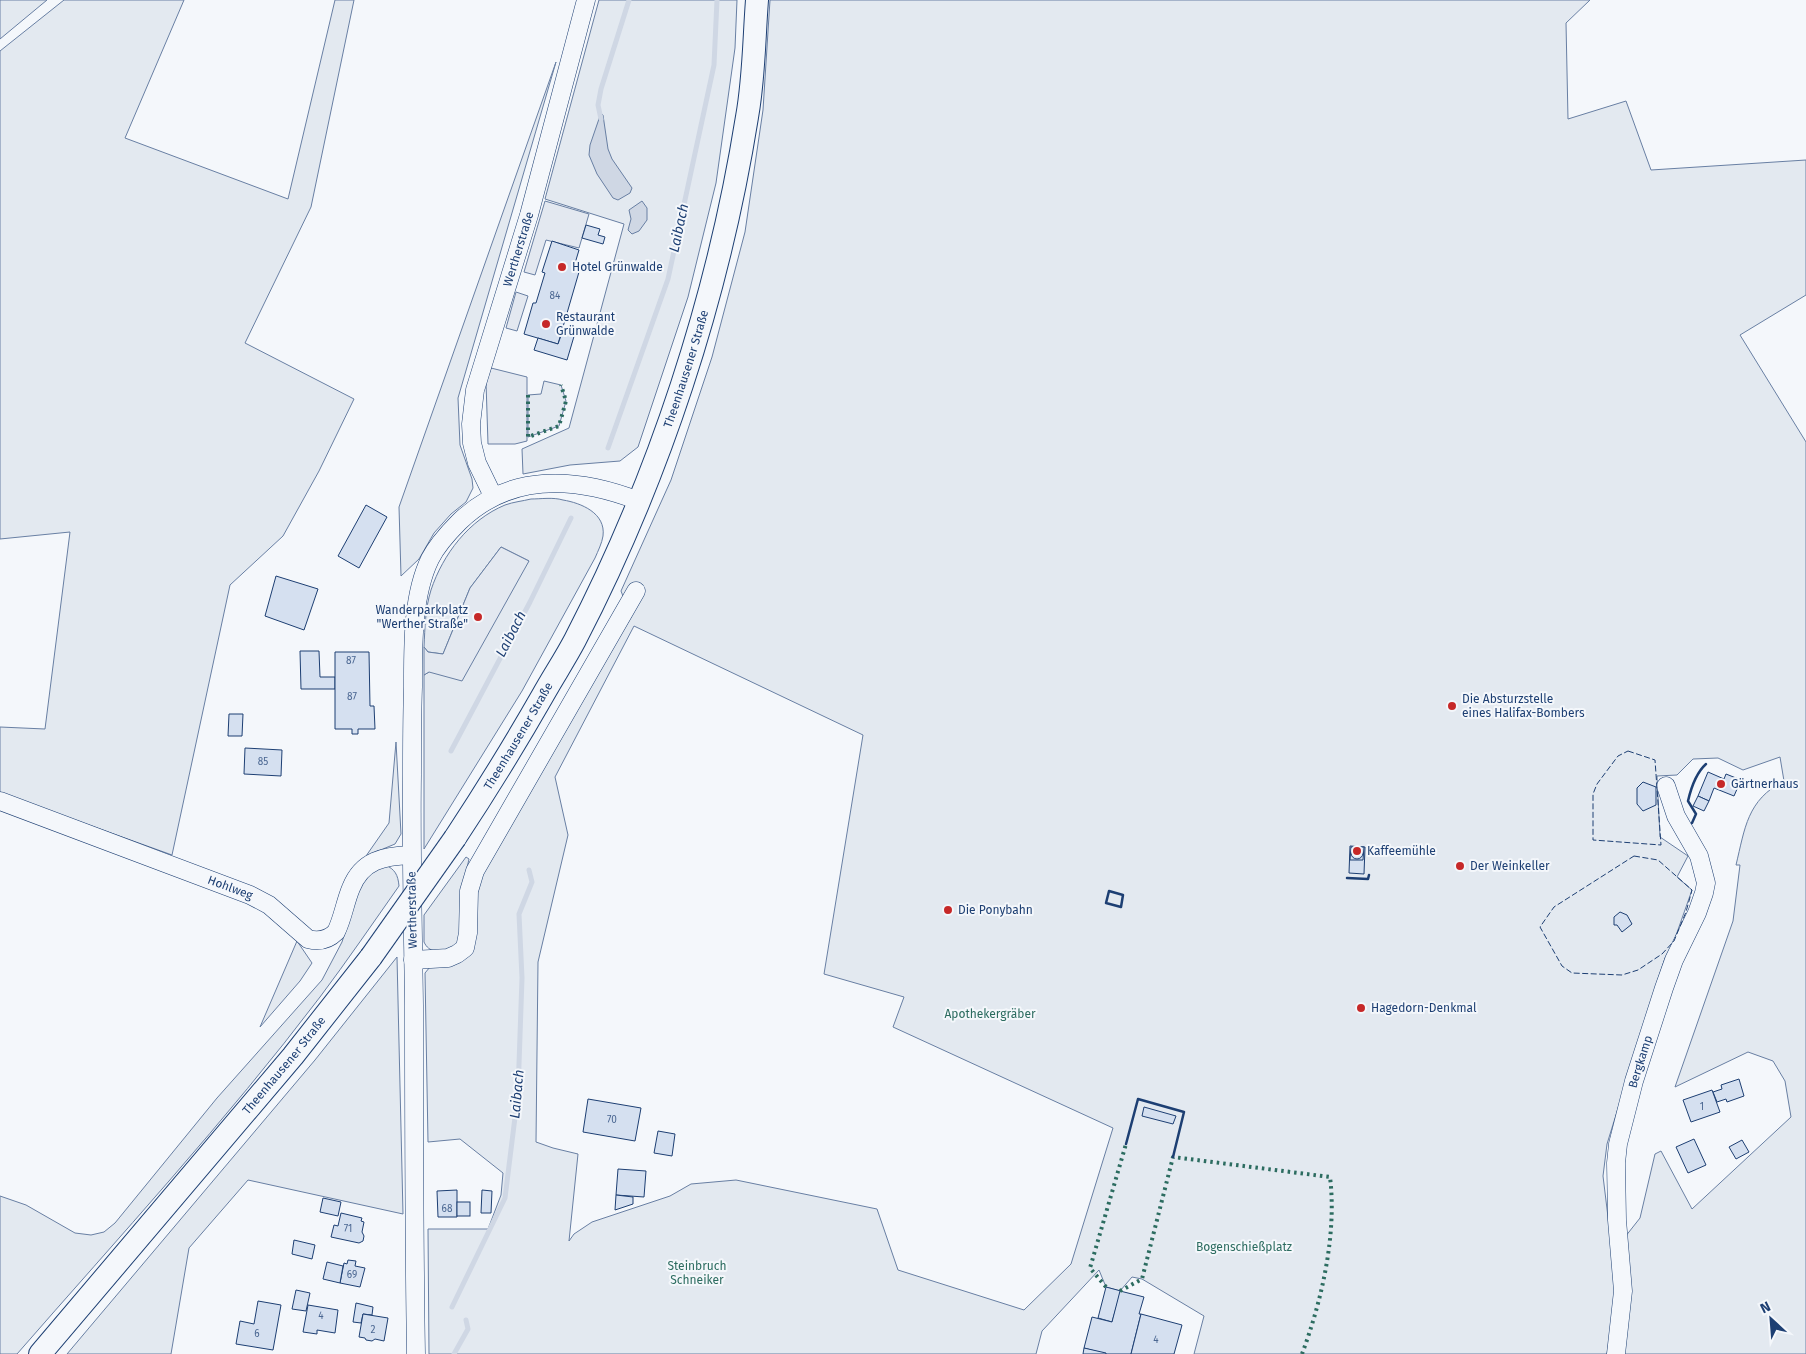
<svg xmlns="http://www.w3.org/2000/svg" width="1806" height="1354" viewBox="0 0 1806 1354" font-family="'Fira Sans',sans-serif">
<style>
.green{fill:#e3e9f0;stroke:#687fa3;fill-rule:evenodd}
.parking{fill:#e3e8f0;stroke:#687fa3}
.water{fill:#cfd7e4;stroke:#687fa3}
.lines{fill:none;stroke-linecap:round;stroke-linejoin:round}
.stream{stroke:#cfd7e4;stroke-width:5}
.building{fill:#d5e0f0;stroke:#1d3f73}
.minor-casing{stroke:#1d3f73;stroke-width:19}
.major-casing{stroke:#1d3f73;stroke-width:24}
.minor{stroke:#f4f7fb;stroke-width:18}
.major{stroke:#f4f7fb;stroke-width:22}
.major-bridge-casing{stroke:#1d3f73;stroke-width:24;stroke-linecap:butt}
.major-bridge{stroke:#f4f7fb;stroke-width:22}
.hedge{stroke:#2c6c60;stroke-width:4;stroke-dasharray:2.5 4;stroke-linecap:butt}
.fence{stroke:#1d3f73;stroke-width:1;stroke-dasharray:6 2.5;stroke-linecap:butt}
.wall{stroke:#1d3f73;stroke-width:2.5}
.poi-dot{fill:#c62828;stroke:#f4f7fb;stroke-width:2}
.labels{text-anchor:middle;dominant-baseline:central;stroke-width:4;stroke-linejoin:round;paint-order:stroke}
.number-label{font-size:10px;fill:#4b6792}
.street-label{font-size:12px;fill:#1d3f73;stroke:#f4f7fb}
.poi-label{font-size:12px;fill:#1d3f73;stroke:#f4f7fb;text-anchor:start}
.park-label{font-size:12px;fill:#2c6c60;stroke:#f4f7fb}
.water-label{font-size:14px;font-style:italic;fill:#1d3f73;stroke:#f4f7fb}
</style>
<rect width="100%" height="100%" fill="#f4f7fb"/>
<g class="green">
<polygon points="0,0 47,0 0,39"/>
<polygon points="64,0 184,0 125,138 288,199 335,0 354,0 311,207 245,343 354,399 319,471 283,536 230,585 172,855 0,793 0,727 45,729 70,532 0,539 0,51"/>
<polygon points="599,0 737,0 735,48 716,183 688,297 638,447 620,461 570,465 523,474 522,449 569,428 624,224 545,199"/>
<path d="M770 0H1590L1566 23 1568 119 1626 101 1651 170 1806 160V295L1740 335 1806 442V1354H1623L1625 1237 1640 1218 1655 1154 1661 1151 1692 1209 1791 1117 1785 1081 1773 1061 1748 1052 1675 1087 1733 921 1740 865H1736C1745 828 1747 800 1784 781L1780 757 1743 770 1718 758 1693 759 1677 775 1657 776 1660 837 1688 856 1677 877 1692 890 1674 941 1665 958 1652 998 1607 1144 1603 1176 1617 1291 1607 1354H1194L1204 1316 1142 1279 1132 1277 1120 1291 1106 1287 1099 1270 1042 1331 1036 1354H429L428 1229H488L501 1195 503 1173 460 1139 428 1142 425 973 430 967 451 962 477 895 483 867 631 617 621 591 671 480 712 357 745 232 763 110ZM634 626 863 735 824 974 904 997 893 1027 1113 1128 1071 1264 1024 1310 898 1270 877 1209 736 1180 691 1184 670 1196 592 1222 574 1234 569 1241 578 1154 553 1148 536 1142 538 962 568 835 555 777Z"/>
<polygon points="556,62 458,398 460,445 472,479 473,488 466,502 451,514 434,533 419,559 401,576 399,507"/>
<polygon points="544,381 561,385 566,401 559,426 528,437 528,395 541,394"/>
<path d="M531 499C541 499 553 497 563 500 581 503 606 513 603 536 602 543 598 551 595 558L522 691 424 849V675L429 672 529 561 501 547 470 588 443 654 428 652 424 647C425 628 425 609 431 590 443 554 469 520 505 505 513 502 523 501 531 499Z"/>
<polygon points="396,742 401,834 395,844 366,856 389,823"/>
<path d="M466 857 469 859 464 881 460 941 449 951C439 952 429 953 424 942V915Z"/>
<path d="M385 865C395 869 398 875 399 886 373 923 347 961 320 997 226 1121 119 1237 17 1354H0V1196L26 1205 75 1233 91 1235 104 1232 115 1223 217 1098 322 980 342 942 362 879Z"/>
<polygon points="297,941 312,963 300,981 260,1027"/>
<polygon points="397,957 403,1214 248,1180 189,1248 171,1354 67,1354 315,1060"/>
</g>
<g class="parking">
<polygon points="545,201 589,214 579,248 546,240 535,275 524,272"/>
<polygon points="516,292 528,296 517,331 506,328"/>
<polygon points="491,368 527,377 527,441 515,444 488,444 486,382"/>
<polygon points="501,547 529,561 462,681 429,672 424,675 424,647 428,652 443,654 470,588"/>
</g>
<g class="water">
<polygon points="601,113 603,115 608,149 612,159 632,188 630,193 618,200 613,198 597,174 589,155 590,145"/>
<polygon points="642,201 647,208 647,220 639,231 632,234 628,230 631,219 629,210"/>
</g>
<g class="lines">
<g class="stream">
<polyline points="601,119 598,105 601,89 629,0"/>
<polyline points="608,448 668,279 714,65 717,0"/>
<polyline points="451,751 530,602 571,518"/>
<polyline points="452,1307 505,1198 518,1093 522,978 519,914 532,882 529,870"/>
<polyline points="454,1354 468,1329 466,1320"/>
</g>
</g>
<g class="building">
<polygon points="586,225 600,229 598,235 605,237 603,244 582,238"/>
<polygon points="552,241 579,250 573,270 579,272 558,344 524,334 533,303 536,303 545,273 542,272"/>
<polygon points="563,330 575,333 567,360 534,350 538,338 558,344"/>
<polygon points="366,505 387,517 359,568 338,556"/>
<polygon points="276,576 318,589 304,630 265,616"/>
<polygon points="300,651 319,651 320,677 335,677 335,689 301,689"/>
<polygon points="335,652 369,652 370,706 374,706 375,729 358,729 358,734 352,734 352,729 335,729"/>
<polygon points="229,714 243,714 242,736 228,736"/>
<polygon points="245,748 282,750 281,776 244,774"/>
<polygon points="1708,772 1724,779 1726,774 1741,780 1734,796 1714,788 1709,801 1698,796"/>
<polygon points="1643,782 1656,787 1656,805 1643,811 1637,804 1637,788"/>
<polygon points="1698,796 1709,801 1704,811 1693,806"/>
<polygon points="1350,846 1365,847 1364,874 1349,873"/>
<polygon points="1351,847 1364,847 1363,860 1350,860"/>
<circle cx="1357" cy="853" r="6"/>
<polygon points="1620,912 1627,915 1632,924 1622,932 1617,925 1614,925 1614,917"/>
<polygon points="1739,1079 1744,1096 1727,1102 1726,1099 1717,1102 1713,1092 1722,1089 1721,1085"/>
<polygon points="1712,1090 1720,1112 1691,1122 1683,1100"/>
<polygon points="588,1099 641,1108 635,1141 583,1132"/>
<polygon points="1144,1107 1176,1116 1173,1124 1142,1116"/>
<polygon points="658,1131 675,1134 672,1156 654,1153"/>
<polygon points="1694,1139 1706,1165 1688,1173 1676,1147"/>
<polygon points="1742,1140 1749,1152 1736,1159 1729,1147"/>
<polygon points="618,1169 646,1171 644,1197 616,1195"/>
<polygon points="457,1190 457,1217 438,1217 437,1191"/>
<polygon points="482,1190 492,1191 491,1213 481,1213"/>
<polygon points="616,1195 633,1197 633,1204 615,1210"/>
<polygon points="323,1198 341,1202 338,1216 320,1212"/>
<rect x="457" y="1202" width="13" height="14"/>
<polygon points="341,1213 362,1218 361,1221 364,1222 362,1232 364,1236 363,1241 359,1243 331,1237 334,1225 338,1226"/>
<polygon points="294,1240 315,1245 312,1259 292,1254"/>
<polygon points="348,1260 356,1261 355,1266 365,1268 360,1287 340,1283 344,1263 347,1264"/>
<polygon points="327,1262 343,1266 340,1283 323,1279"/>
<polygon points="1106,1287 1121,1291 1112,1322 1098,1318"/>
<polygon points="296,1290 310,1293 306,1311 292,1309"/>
<polygon points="1120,1291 1144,1297 1139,1314 1141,1314 1131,1354 1106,1354 1084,1348 1092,1317 1112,1322"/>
<polygon points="258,1301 281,1305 273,1350 236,1344 240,1321 254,1324"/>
<polygon points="356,1303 373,1307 372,1315 363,1314 361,1323 353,1322"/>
<polygon points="308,1305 338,1310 335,1333 317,1330 317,1334 303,1332"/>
<polygon points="363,1314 388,1318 384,1341 375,1339 372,1341 366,1340 365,1338 359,1337"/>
<polygon points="1141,1314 1182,1325 1174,1354 1131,1354"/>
<polygon points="1084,1348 1106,1353 1106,1354 1083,1354"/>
</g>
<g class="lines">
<defs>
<g id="minor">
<path id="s1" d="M493 496 477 463 472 443 471 424 475 390 529 215 586 0"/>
<path id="s2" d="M0 801 250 895 269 905 308 939C319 942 328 940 336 932 343 918 345 902 351 888 362 860 384 856 411 855"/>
<polyline points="413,960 448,958 457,954 465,948 468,933 469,891 475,871 636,591"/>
<path d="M416 1354C414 1238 414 1121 414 1005 413 928 411 852 412 775 412 746 412 716 413 687 413 646 412 596 430 559 437 545 449 532 459 522 510 472 577 477 639 501"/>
<path id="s3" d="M1616 1354 1623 1291 1617 1220 1616 1163 1618 1144 1634 1081 1664 988 1674 960 1697 913 1704 893 1706 883 1699 856 1676 816 1666 786"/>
</g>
<g id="major">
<path id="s4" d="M455 838C486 791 515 744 543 695 553 677 565 659 575 640 659 478 718 298 747 117 754 79 754 39 757 0"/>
<path id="s5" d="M40 1354 293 1056 371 957"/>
</g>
</defs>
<use href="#minor" class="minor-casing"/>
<use href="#major" class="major-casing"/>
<use href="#minor" class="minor"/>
<use href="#major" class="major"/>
<defs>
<polyline id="major-bridge" points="371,957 455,838"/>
</defs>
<use href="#major-bridge" class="major-bridge-casing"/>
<use href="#major-bridge" class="major-bridge"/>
<g class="hedge">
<polyline points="528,395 528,437 559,426 566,401 561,385"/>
<polyline points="1106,1287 1090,1268 1126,1144"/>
<path d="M1120 1291 1142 1279 1173 1157 1330 1177C1337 1234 1322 1300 1302 1354"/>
</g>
<g class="fence">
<polygon points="1628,751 1655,760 1661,845 1593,840 1593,794 1597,784 1618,756"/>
<polygon points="1634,856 1658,860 1692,890 1686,912 1674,941 1662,954 1638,970 1622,975 1572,973 1562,966 1540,927 1554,907"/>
</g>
<g class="wall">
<path d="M1692 823 1696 814 1688 801C1691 788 1696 773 1706 764"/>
<polyline points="1347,878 1368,879 1369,875"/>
<polygon points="1109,891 1123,895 1121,907 1106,903"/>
<polyline points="1126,1144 1138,1099 1184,1112 1173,1157"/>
</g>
</g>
<g class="poi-dot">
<circle cx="562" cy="267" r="5"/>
<circle cx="546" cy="324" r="5"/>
<circle cx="478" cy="617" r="5"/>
<circle cx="1452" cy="706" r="5"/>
<circle cx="1721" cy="784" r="5"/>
<circle cx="1357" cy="851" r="5"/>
<circle cx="1460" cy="866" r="5"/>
<circle cx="948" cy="910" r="5"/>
<circle cx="1361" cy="1008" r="5"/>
</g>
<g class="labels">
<g class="number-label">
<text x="555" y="296">84</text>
<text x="351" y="661">87</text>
<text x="352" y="697">87</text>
<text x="263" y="762">85</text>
<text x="1702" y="1107">1</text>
<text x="612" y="1120">70</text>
<text x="447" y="1209">68</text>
<text x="348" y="1229">71</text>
<text x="352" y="1275">69</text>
<text x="321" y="1316">4</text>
<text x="373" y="1330">2</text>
<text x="257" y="1334">6</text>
<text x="1156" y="1340">4</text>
</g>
<g class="street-label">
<text stroke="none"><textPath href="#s1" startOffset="258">Wertherstraße</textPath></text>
<text stroke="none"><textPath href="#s4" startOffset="525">Theenhausener Straße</textPath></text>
<text stroke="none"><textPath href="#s4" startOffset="120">Theenhausener Straße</textPath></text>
<text stroke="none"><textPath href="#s2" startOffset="246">Hohlweg</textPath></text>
<text transform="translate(412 910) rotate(-91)">Wertherstraße</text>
<text stroke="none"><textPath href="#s3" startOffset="296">Bergkamp</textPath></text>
<text stroke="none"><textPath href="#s5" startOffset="378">Theenhausener Straße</textPath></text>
</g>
<g class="poi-label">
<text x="572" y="267">Hotel Grünwalde</text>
<text x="556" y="317">Restaurant<tspan x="556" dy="14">Grünwalde</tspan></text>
<text x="468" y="610" text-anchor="end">Wanderparkplatz<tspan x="468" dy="14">"Werther Straße"</tspan></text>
<text x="1462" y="699">Die Absturzstelle<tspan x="1462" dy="14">eines Halifax-Bombers</tspan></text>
<text x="1731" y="784">Gärtnerhaus</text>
<text x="1367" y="851">Kaffeemühle</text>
<text x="1470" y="866">Der Weinkeller</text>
<text x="958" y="910">Die Ponybahn</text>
<text x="1371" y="1008">Hagedorn-Denkmal</text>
</g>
<g class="park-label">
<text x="990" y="1014">Apothekergräber</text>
<text x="1244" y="1247">Bogenschießplatz</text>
<text x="697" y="1266">Steinbruch<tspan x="697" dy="14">Schneiker</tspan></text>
</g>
<g class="water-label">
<text transform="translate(679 228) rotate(-78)">Laibach</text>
<text transform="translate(511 634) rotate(-63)">Laibach</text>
<text transform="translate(517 1094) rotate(-85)">Laibach</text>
</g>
</g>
<g transform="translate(1771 1319) rotate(334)" stroke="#f4f7fb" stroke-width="4" paint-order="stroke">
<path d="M0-4L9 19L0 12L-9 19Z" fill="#1d3f73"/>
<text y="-8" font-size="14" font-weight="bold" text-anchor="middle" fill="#1d3f73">N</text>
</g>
</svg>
